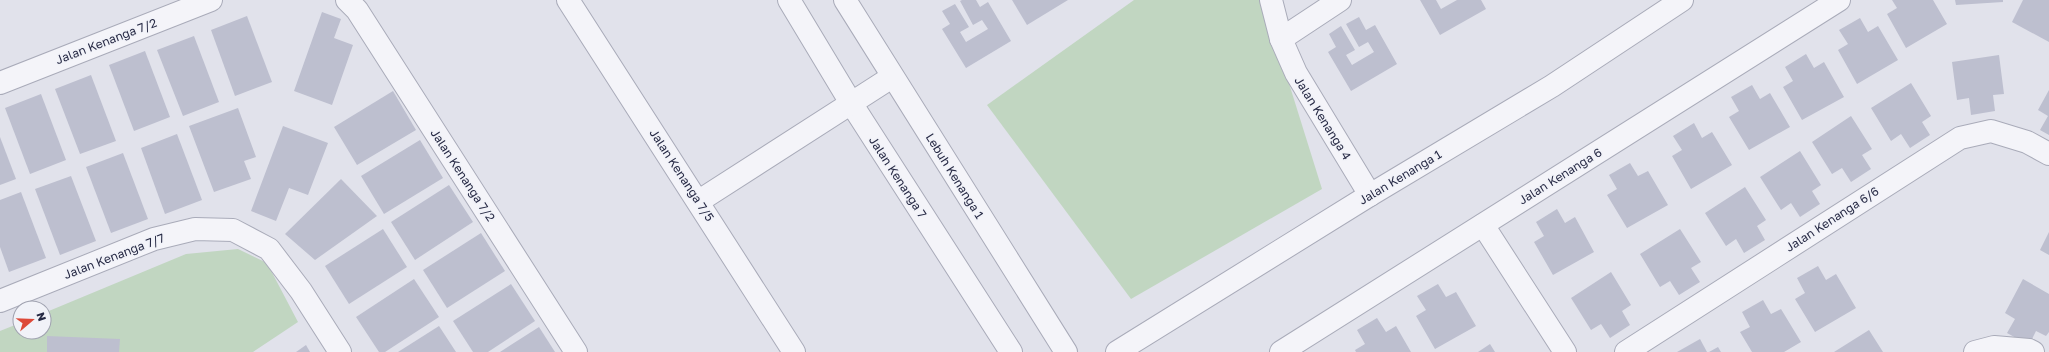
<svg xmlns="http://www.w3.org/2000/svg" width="2049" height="352" viewBox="0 0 2049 352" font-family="'Golos Text',sans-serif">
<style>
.green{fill:#c1d6c1}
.building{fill:#bdbfcf}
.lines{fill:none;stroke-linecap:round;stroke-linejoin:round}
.minor-casing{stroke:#a9abb9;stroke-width:24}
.minor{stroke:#f4f4f9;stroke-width:22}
.labels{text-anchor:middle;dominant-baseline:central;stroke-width:3;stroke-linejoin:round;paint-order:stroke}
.street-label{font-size:12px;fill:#272a45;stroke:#f1f2f8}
</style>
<rect width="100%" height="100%" fill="#e1e2eb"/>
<g class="green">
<polygon points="1134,0 1263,0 1322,189 1131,299 987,105"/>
<polygon points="238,249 267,263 298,322 253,352 0,352 0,331 20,323 20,332 44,332 44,313 186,254"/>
</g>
<g class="building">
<polygon points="962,0 976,0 980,7 988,2 1011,41 966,68 942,29 950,24 942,11 955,4 969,27 960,32 966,42 988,29 982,20 973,25 960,1"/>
<polygon points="1012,0 1068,0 1027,25"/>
<polygon points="1420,0 1436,0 1441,9 1457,0 1481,0 1486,9 1440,35"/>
<polygon points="1892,0 1933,0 1947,24 1906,48 1887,14 1897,8"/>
<polygon points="1955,0 2003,0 2003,2 1956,5"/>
<polygon points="2023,0 2049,0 2049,42 2012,22"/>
<polygon points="322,12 341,19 334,38 353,45 332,105 294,91"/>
<polygon points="247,16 272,82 235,96 211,30"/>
<polygon points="1359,17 1366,30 1375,25 1397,64 1351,91 1328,52 1336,47 1329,34 1341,26 1355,50 1346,55 1352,65 1374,52 1368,42 1359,47 1346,24"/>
<polygon points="1860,18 1868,32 1878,26 1898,60 1857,84 1838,50 1848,44 1839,30"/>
<polygon points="194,36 219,102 183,116 157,50"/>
<polygon points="145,51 170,117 134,131 109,65"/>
<polygon points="1806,54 1814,68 1824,62 1844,97 1802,120 1783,87 1793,81 1785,67"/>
<polygon points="1999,55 2004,94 1993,95 1995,111 1971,115 1969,98 1957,100 1952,62"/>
<polygon points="91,75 116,141 80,154 55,89"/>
<polygon points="1911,83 1931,116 1922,122 1930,135 1910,148 1901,134 1891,141 1871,108"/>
<polygon points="1752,85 1760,99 1770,93 1790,127 1749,150 1729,117 1739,111 1731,97"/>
<polygon points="2049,90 2049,135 2040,130 2048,116 2038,110"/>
<polygon points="393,91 416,130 357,165 334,127"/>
<polygon points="41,94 66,160 30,174 5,108"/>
<polygon points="238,108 256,157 244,161 251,179 214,192 189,126"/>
<polygon points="1851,116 1872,149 1862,155 1871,169 1851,182 1842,168 1832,174 1812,142"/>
<polygon points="1694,123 1702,138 1712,132 1732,165 1691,189 1672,156 1682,150 1673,136"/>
<polygon points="283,126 328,143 308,195 289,188 276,221 251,211"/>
<polygon points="177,134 202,200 165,214 141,148"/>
<polygon points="0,137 16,179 0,185"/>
<polygon points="420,140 443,178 384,214 361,176"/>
<polygon points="1800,151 1821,185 1812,191 1820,204 1800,217 1791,203 1781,210 1760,177"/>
<polygon points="123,153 148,219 111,233 86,167"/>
<polygon points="1630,163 1638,176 1648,171 1668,205 1627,228 1607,195 1617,189 1609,175"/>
<polygon points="71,176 96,241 60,255 35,189"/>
<polygon points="341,179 377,216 315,260 285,234"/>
<polygon points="449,185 473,222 415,260 391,222"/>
<polygon points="1745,187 1766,220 1757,226 1765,240 1744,253 1736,239 1726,246 1705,213"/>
<polygon points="21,192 46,258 9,272 0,247 0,200"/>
<polygon points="1557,209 1565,223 1575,217 1594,252 1553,275 1534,242 1544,236 1536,222"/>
<polygon points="383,229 407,267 349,304 325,266"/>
<polygon points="1680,229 1701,262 1691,268 1700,282 1679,295 1670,281 1660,287 1640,254"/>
<polygon points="2049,232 2049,255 2040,250"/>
<polygon points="481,233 505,271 447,308 423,270"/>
<polygon points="1818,266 1826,280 1836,274 1856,308 1815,332 1795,299 1805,293 1797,278"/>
<polygon points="1611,272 1631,305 1622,311 1630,325 1610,338 1601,324 1591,330 1571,298"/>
<polygon points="414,279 439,317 385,352 379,352 356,317"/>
<polygon points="2023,279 2049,294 2049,332 2046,336 2036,331 2029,345 2007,333 2015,319 2005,313"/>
<polygon points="511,284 535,321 488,352 473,352 453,321"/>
<polygon points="1438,284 1446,297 1456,292 1476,326 1435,349 1416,316 1426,310 1417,296"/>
<polygon points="1763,300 1771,314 1781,309 1801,342 1784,352 1752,352 1740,332 1750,327 1742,312"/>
<polygon points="1377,318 1386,332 1396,326 1411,352 1356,352 1355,350 1365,344 1357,330"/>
<polygon points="439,326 456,352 398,352"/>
<polygon points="539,327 555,352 500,352"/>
<polygon points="1869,330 1883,352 1834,352"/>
<polygon points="47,336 120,339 119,352 47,352"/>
<polygon points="1700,339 1707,352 1677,352"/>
<polygon points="1490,344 1495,352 1478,352"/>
<polygon points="306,345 310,352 296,352"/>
<polygon points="1718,347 1721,352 1709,352"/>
</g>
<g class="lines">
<defs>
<g id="minor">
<polyline points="347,0 357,10 576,352"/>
<polyline points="568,0 794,352"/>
<polyline points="789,0 851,103 1011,352"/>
<polyline points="845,0 1066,352"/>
<polyline points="1271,0 1281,39 1296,73 1370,195"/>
<polyline points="1281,39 1340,0"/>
<polyline points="0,83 211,0"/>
<polyline points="699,201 892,77"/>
<polyline points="1483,225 1565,352"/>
<polyline points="0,301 154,239 195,229 233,230 269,249 301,291 340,352"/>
<polyline points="1117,352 1370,195 1552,86 1682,0"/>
<polyline points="1281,352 1839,0"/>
<polyline points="1626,352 1960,138 1991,131 2027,142 2049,154"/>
<polyline points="1975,352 1994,347 2029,350 2033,352"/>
</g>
</defs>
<use href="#minor" class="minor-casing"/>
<use href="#minor" class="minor"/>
</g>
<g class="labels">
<g class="street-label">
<text transform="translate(106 41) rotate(-21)">Jalan Kenanga 7/2</text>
<text transform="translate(1323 118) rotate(58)">Jalan Kenanga 4</text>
<text transform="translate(463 175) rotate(57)">Jalan Kenanga 7/2</text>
<text transform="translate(682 175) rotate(57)">Jalan Kenanga 7/5</text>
<text transform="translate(955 176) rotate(58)">Lebuh Kenanga 1</text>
<text transform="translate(1560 176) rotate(-32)">Jalan Kenanga 6</text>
<text transform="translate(898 177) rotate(57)">Jalan Kenanga 7</text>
<text transform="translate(1400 177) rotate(-31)">Jalan Kenanga 1</text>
<text transform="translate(1832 219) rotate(-33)">Jalan Kenanga 6/6</text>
<text transform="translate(114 256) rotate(-21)">Jalan Kenanga 7/7</text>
</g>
</g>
<g transform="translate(32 320) rotate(71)"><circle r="19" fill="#f1f2f8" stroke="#a0a2b0"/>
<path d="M0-3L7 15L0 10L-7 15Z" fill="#dd4938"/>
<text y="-6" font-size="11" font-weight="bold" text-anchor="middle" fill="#272a45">N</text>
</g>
</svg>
